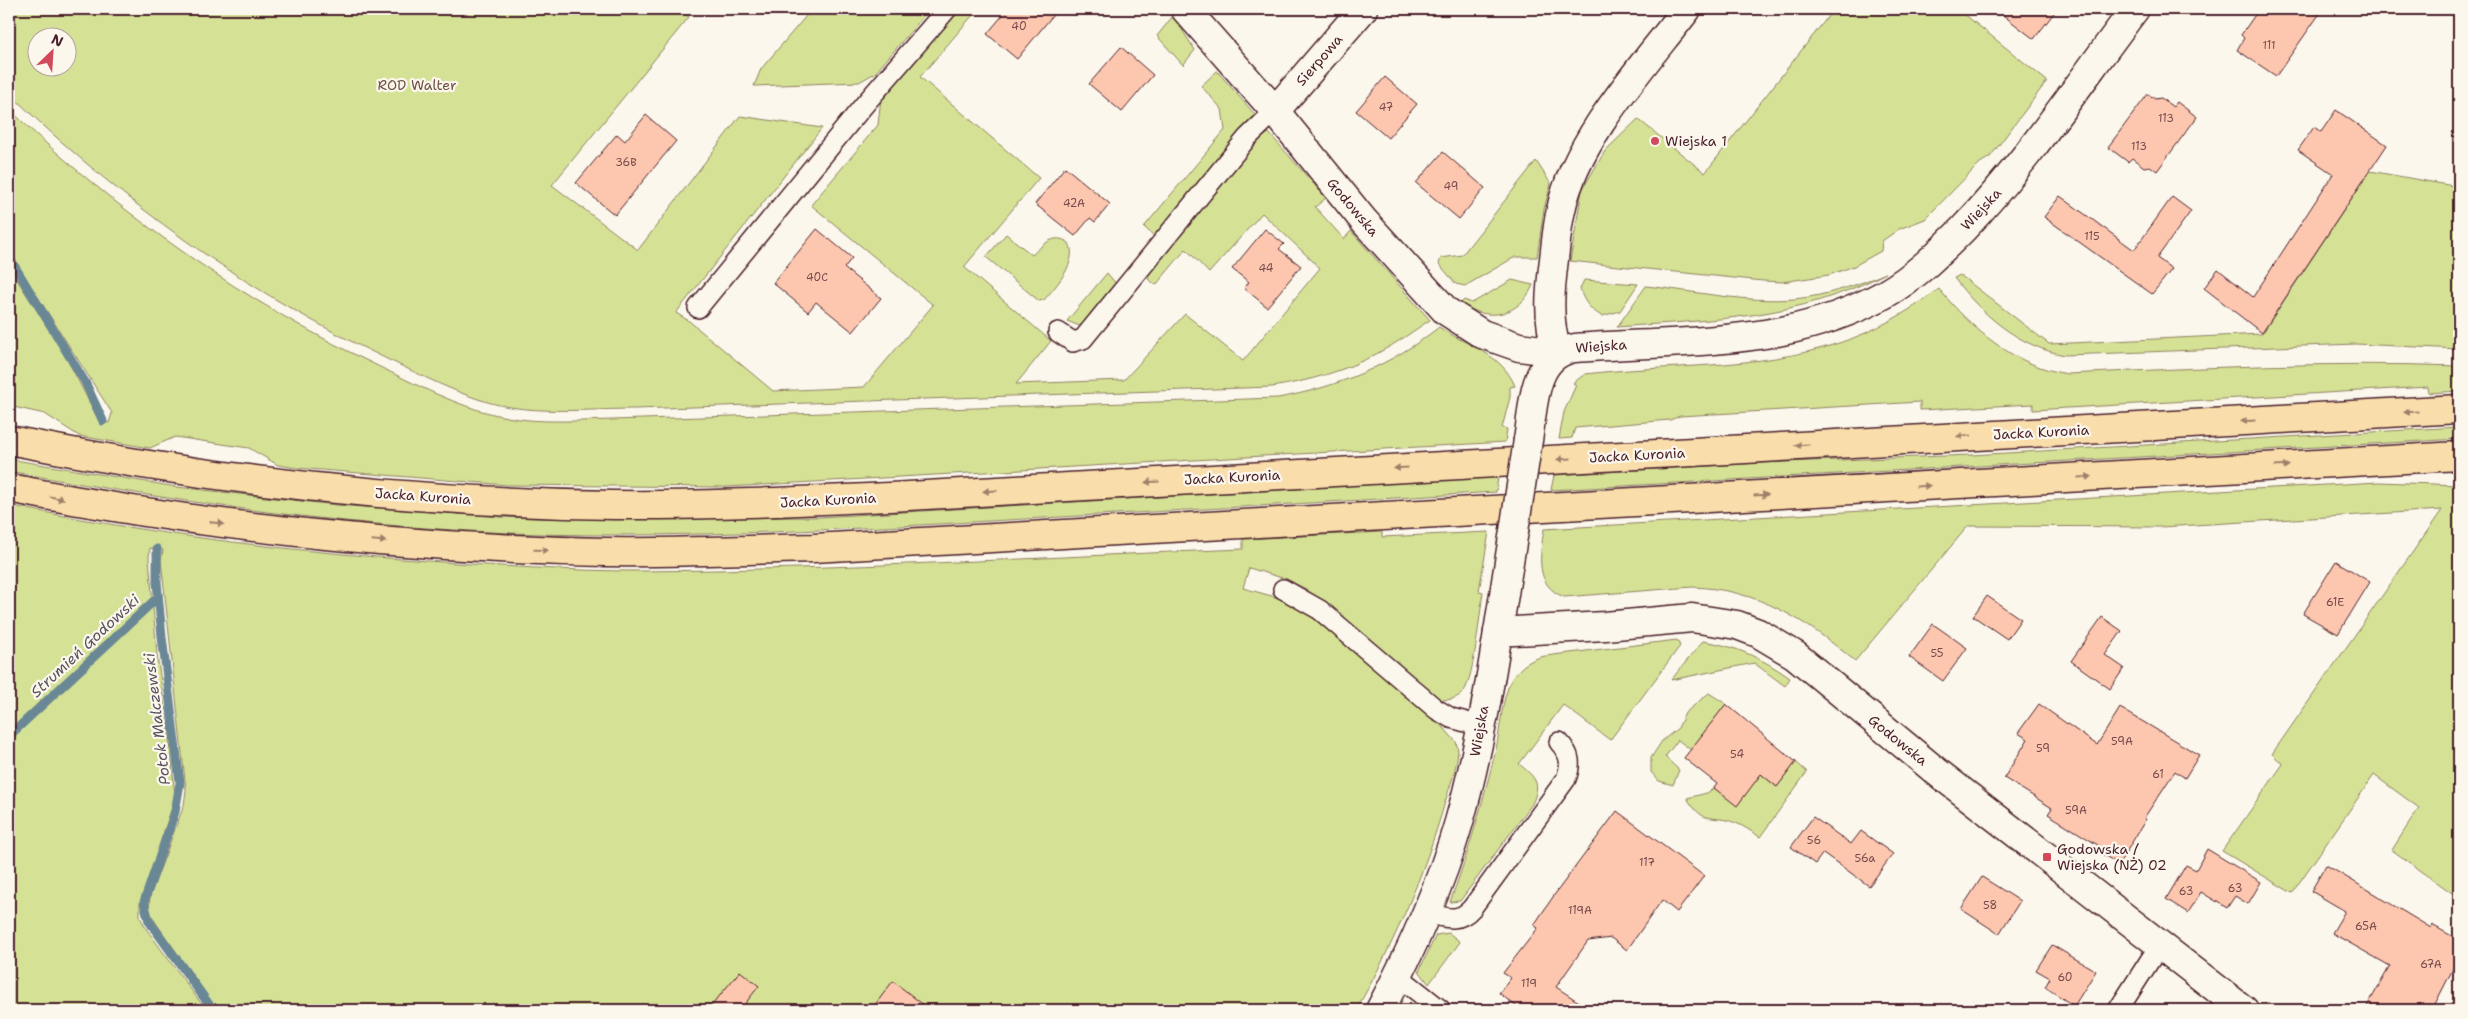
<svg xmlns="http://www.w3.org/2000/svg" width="2468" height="1019" viewBox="0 0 2468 1019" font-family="'Shantell Sans',sans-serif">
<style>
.green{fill:#d5e295;stroke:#908060;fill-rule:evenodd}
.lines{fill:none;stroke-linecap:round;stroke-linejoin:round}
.stream{stroke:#698795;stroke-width:9}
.building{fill:#fdc7af;stroke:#4a1f2b}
.lane-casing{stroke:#4a1f2b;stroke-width:22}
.street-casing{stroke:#4a1f2b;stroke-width:31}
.secondary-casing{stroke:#4a1f2b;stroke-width:31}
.primary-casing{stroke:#4a1f2b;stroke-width:31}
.lane{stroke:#fbf7ec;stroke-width:19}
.street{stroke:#fbf7ec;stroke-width:28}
.secondary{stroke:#fbf7ec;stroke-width:28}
.primary{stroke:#f9deab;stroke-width:28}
.secondary-bridge-casing{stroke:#4a1f2b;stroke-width:31;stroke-linecap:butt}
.secondary-bridge{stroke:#fbf7ec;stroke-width:28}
.oneway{fill:#a27e6b}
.poi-dot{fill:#d1495b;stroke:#fbf7ec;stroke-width:2}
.labels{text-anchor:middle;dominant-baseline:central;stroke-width:4.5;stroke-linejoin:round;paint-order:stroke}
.number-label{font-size:11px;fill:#77494c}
.street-label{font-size:14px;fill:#4a1f2b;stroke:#fbf7ec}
.park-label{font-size:14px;fill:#6d5046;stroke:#fbf7ec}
.poi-label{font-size:14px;fill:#4a1f2b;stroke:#fbf7ec;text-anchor:start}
.water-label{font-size:15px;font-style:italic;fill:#5a5360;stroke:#fbf7ec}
</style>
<rect width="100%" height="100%" fill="#fbf7ec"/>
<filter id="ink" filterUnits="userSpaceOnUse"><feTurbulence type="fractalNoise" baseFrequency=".02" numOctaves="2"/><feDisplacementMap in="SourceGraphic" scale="10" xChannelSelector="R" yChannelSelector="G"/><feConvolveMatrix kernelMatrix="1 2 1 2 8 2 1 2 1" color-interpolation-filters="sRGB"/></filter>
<g filter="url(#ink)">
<g class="green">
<path d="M9 9H678L689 17 552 185 638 250 740 116 822 128 676 313 689 321 773 391 864 387 933 305 811 205 878 125 881 97 961 9H978L920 77 1039 178 964 267 1051 341 1016 384 1124 380 1185 314 1243 361 1320 268 1262 213 1209 273 1186 249 1156 285 1149 280 1146 272 1254 141 1269 133 1326 198 1315 207 1344 239 1351 231 1430 320C1413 331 1396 344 1378 353 1346 371 1308 381 1272 387L635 409C588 409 537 415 491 403 455 393 421 375 387 359 246 292 120 201 9 93ZM38 38H68V68H38Z"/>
<polygon points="812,9 930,9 875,73 859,82 754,86 761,69"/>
<polygon points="1834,9 1958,9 2047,81 1990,157 1980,163 1925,219 1899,229 1882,241 1881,251 1854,266 1829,275 1782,282 1763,281 1570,261 1582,190 1605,151 1638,119 1705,173"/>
<polygon points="1173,16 1195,50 1183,65 1157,36"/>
<polygon points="1217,71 1257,117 1155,237 1144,227 1225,130 1222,109 1201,86"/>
<path d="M9 109C120 215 245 303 384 369 423 388 463 409 507 417 532 422 557 421 582 421L1278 398C1339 387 1391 365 1439 327 1468 347 1501 352 1515 386L1510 387V397L1502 428 1507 429 1505 442 727 487 508 485 297 468 278 465 249 448 175 437 150 448 79 436 45 414 9 406V267L64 353 99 421 109 423 112 413 9 252Z"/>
<polygon points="1536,161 1551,184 1544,209 1537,257 1515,257 1465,286 1456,284 1439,264 1441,258 1462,255"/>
<path d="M2370 171 2459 187V349L2356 344 2065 355C2019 347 1981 314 1954 278L1960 275 2049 344 2262 334Z"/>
<path d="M1006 234 1032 255C1043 245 1054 232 1069 243 1079 262 1055 287 1044 300L1039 301 986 257Z"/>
<polygon points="1107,273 1117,285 1082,327 1067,321"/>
<path d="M1886 273C1796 320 1715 319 1617 327L1646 286C1694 291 1746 303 1794 299 1826 296 1857 285 1886 273Z"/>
<path d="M1512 280 1533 285C1520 316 1487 323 1461 303L1464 300 1472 303Z"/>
<path d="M1584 280 1638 284 1620 311 1602 316C1590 310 1584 302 1580 289Z"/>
<path d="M1939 289C1973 330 2014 366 2068 374 2198 368 2328 361 2459 366V391L2429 393 2428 387 2033 410V404L1920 410V402L1680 416 1670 420 1575 428 1572 438 1559 439 1564 412 1576 385 1573 383 1585 374C1669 364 1757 370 1839 343 1874 332 1910 311 1939 289Z"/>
<polygon points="2459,427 2459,439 1551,490 1554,475 1759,463 1972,455"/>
<path d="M9 459 177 487 336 505 501 517 575 519 820 517 1498 477 1496 492C1333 502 1170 511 1007 520 852 529 696 538 540 534 367 529 195 505 25 474L9 471Z"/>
<path d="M2379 482 2459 485V898L2392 850 2419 808 2374 775 2292 893 2222 851 2283 764 2272 754 2442 510 2161 527 1968 526 1855 661C1805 620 1758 589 1692 587L1564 597C1534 585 1540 556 1544 529Z"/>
<path d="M9 505C147 534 288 551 428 561 498 566 569 571 639 571 841 570 1042 557 1243 549V539L1382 532V537L1489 532 1479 591 1483 592C1480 612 1474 677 1464 691 1458 699 1446 702 1436 698L1306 589 1286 579 1249 568 1243 588 1286 600 1307 613 1445 729 1456 742 1458 750C1457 768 1450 786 1445 802 1424 875 1394 944 1356 1010H217L156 923 149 910 150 896 184 805 186 790 161 560 163 550 150 548 149 557 157 655 171 750 175 798 140 904V917L147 930 206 1010H9Z"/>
<path d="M1677 640 1680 646 1610 740 1563 705 1519 764C1535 777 1542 783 1532 804L1460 901 1450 902C1469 852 1483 801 1496 749 1501 727 1501 699 1512 679 1520 666 1531 659 1545 656Z"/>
<path d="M1703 641C1737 646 1763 659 1790 678L1785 686 1754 663 1671 680Z"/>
<polygon points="1709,693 1726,704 1691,750 1678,740 1665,757 1679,770 1673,785 1659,781 1651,772 1651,758 1662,741 1678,728 1685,713"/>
<path d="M1796 762 1807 772 1760 837C1752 832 1744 826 1736 823 1710 813 1705 827 1687 798L1707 793 1714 788 1737 805 1761 774 1777 787Z"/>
<polygon points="1449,933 1460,942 1429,984 1419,971 1436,935"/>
</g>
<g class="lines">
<g class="stream">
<polyline points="9,257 85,382 103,421"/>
<polyline points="157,549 157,582 162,637 180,783 175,812 144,902 149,921 213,1010"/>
<polyline points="9,736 158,597"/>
</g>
</g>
<g class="building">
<polygon points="1008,9 1058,9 1017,59 987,34"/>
<polygon points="1995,9 2057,9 2034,39"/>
<polygon points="2259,9 2323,9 2276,76 2237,50 2244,38 2241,35"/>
<polygon points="1121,47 1153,75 1122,112 1089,84"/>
<polygon points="1385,77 1417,104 1388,138 1356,111"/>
<polygon points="2148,94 2155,99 2161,98 2173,107 2177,102 2197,117 2157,171 2150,166 2144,167 2132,158 2128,162 2108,147"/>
<polygon points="2336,110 2387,145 2262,333 2204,288 2218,269 2253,297 2333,174 2298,150 2314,127 2321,132"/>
<polygon points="646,115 676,141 615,215 576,183 617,134 625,141"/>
<polygon points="1443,152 1485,188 1459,219 1416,183"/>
<polygon points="1065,167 1110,204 1095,222 1090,218 1075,236 1035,204"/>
<polygon points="2060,196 2134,250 2172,197 2191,211 2157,258 2172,269 2152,294 2044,217"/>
<polygon points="817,229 852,258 844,268 881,298 853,332 816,302 808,312 773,283"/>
<polygon points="1265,229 1284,244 1279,249 1301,266 1267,307 1244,288 1249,282 1232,269"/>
<polygon points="2336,561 2370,582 2338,634 2303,614"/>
<polygon points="1987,596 2021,619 2007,639 1973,616"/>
<polygon points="2102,617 2122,631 2105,655 2124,668 2110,689 2071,661"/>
<polygon points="1933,624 1967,648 1943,681 1909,657"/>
<polygon points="1726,704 1796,762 1777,787 1761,774 1737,806 1714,788 1717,784 1684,758"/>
<polygon points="2039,704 2097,745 2120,708 2199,755 2185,778 2175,771 2144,818 2146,819 2119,864 2098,852 2101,847 2048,814 2052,808 2004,778 2028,739 2018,733"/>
<polygon points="1617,811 1704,876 1677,912 1662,900 1627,950 1611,938 1588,941 1556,987 1591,1010 1521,1010 1499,993 1511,978 1503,973 1538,928 1534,925 1555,894"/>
<polygon points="1813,817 1851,844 1861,831 1893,854 1869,886 1823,853 1815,864 1791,847"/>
<polygon points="2207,849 2261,882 2248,904 2235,896 2227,908 2201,892 2188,913 2166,899 2186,865 2196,870"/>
<polygon points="2326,865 2431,928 2432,925 2459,940 2459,957 2432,1010 2365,1010 2390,966 2332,933 2345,911 2311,891"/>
<polygon points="1982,877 2020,901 1999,934 1961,909"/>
<polygon points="2052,945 2096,971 2074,1006 2045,987 2050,978 2036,970"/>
<polygon points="740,971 759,986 740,1010 708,1010"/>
<polygon points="893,981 930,1010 871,1010"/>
</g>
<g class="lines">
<defs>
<g id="lane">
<polyline points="698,308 864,105 947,9"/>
<polyline points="1058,332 1073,342 1083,339 1247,138 1275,111"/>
<polyline points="1283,589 1320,610 1436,709 1451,718 1481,726"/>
<path d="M1426 913C1445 917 1458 924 1472 908L1566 779C1572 763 1570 754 1559 742"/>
<polyline points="1398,976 1441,1010"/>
<polyline points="2118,1010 2159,946"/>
</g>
<g id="street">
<path d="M1185 9 1275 111 1364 221 1446 311 1482 334 1519 347 1557 352C1547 319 1550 292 1554 259 1556 243 1557 226 1561 210 1575 140 1644 65 1687 9"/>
<polyline points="1275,111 1363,9"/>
</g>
<g id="secondary">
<path d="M1528 440C1534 406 1532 354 1575 348 1643 343 1715 344 1782 331 1817 324 1854 311 1885 294 1915 277 1939 253 1963 229 2027 162 2079 83 2135 9"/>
<polyline points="1498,632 1605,626 1692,618 1737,625 1758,633 1795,655 1937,772 2244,1010"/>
<path d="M1380 1010C1412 950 1440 887 1459 822 1486 727 1498 628 1514 531"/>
</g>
<g id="primary">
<path d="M9 440C208 480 411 502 614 505 706 506 798 501 890 497L2459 409"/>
<path d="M9 488C206 527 405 548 606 552 675 553 744 550 813 548L2459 456"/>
</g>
</defs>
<use href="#lane" class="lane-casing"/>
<use href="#street" class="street-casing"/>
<use href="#secondary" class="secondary-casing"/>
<use href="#primary" class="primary-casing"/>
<use href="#lane" class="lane"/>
<use href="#street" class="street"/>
<use href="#secondary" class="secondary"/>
<use href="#primary" class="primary"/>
<defs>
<polyline id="secondary-bridge" points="1514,531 1528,440"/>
</defs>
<use href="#secondary-bridge" class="secondary-bridge-casing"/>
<use href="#secondary-bridge" class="secondary-bridge"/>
</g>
<defs><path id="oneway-solid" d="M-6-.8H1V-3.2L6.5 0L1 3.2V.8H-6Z" transform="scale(1.25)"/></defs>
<g class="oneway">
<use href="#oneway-solid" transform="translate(2411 412) rotate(177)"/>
<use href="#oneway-solid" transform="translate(2248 421) rotate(177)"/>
<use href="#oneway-solid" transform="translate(1964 436) rotate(177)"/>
<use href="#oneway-solid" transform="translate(1802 445) rotate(177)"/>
<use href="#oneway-solid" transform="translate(1564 459) rotate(177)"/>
<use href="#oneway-solid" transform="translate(2282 466) rotate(-3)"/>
<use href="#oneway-solid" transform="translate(1401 468) rotate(177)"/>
<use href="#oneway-solid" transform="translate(2085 477) rotate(-3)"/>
<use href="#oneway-solid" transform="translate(1152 482) rotate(177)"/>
<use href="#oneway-solid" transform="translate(1923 486) rotate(-3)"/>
<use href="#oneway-solid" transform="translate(990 491) rotate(177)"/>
<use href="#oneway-solid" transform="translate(1761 495) rotate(-3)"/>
<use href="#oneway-solid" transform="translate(57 498) rotate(11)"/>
<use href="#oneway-solid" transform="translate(217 523) rotate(8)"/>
<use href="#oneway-solid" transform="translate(379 541) rotate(5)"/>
<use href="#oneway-solid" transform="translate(541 550) rotate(2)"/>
</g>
</g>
<g class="poi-dot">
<circle cx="1655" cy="141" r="5"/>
<rect x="2042" y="852" width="10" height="10" rx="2.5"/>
</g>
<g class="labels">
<g class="number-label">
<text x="1019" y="26">40</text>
<text x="2269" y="45">111</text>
<text x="1386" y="107">47</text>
<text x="2166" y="118">113</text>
<text x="2139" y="146">113</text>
<text x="626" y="162">36B</text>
<text x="1451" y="186">49</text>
<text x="1074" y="203">42A</text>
<text x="2092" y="236">115</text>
<text x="1266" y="268">44</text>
<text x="817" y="277">40C</text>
<text x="2335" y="602">61E</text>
<text x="1937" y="653">55</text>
<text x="2122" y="741">59A</text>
<text x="2043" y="748">59</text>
<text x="1737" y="754">54</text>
<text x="2158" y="774">61</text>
<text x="2076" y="810">59A</text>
<text x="1814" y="840">56</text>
<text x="1865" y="858">56a</text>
<text x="1647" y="862">117</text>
<text x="2235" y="888">63</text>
<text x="2186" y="891">63</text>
<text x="1990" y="905">58</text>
<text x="1580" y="910">119A</text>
<text x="2366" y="926">65A</text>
<text x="2431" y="964">67A</text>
<text x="2065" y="977">60</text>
<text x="1529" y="983">119</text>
</g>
<g class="street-label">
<text transform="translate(1319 60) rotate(-49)">Sierpowa</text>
<text transform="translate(1353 207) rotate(50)">Godowska</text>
<text transform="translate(1981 209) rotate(-47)">Wiejska</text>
<text transform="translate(1601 346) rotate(-4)">Wiejska</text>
<text transform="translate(2041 432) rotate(-3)">Jacka Kuronia</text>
<text transform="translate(1637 455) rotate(-3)">Jacka Kuronia</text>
<text transform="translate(1232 477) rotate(-3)">Jacka Kuronia</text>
<text transform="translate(423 496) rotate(4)">Jacka Kuronia</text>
<text transform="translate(828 500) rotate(-3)">Jacka Kuronia</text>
<text transform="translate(1479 731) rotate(-80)">Wiejska</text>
<text transform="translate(1898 740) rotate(39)">Godowska</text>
</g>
<g class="park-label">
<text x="417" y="85">ROD Walter</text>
</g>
<g class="poi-label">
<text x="1665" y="141">Wiejska 1</text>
<text x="2057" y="849">Godowska /<tspan x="2057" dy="16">Wiejska (NŻ) 02</tspan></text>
</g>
<g class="water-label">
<text transform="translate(85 646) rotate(-43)">Strumień Godowski</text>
<text transform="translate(157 719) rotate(-97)">Potok Malczewski</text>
</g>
</g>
<rect width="2468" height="1019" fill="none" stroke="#fbf7ec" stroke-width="30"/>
<rect x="15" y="15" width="2438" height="989" fill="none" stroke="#4a1f2b" stroke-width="2" filter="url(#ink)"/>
<g transform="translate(52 52) rotate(25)"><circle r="24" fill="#fbf7ec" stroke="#b4a19f"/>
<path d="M0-4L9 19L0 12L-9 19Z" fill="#d1495b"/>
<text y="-8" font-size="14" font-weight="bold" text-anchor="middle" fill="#4a1f2b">N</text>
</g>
</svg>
